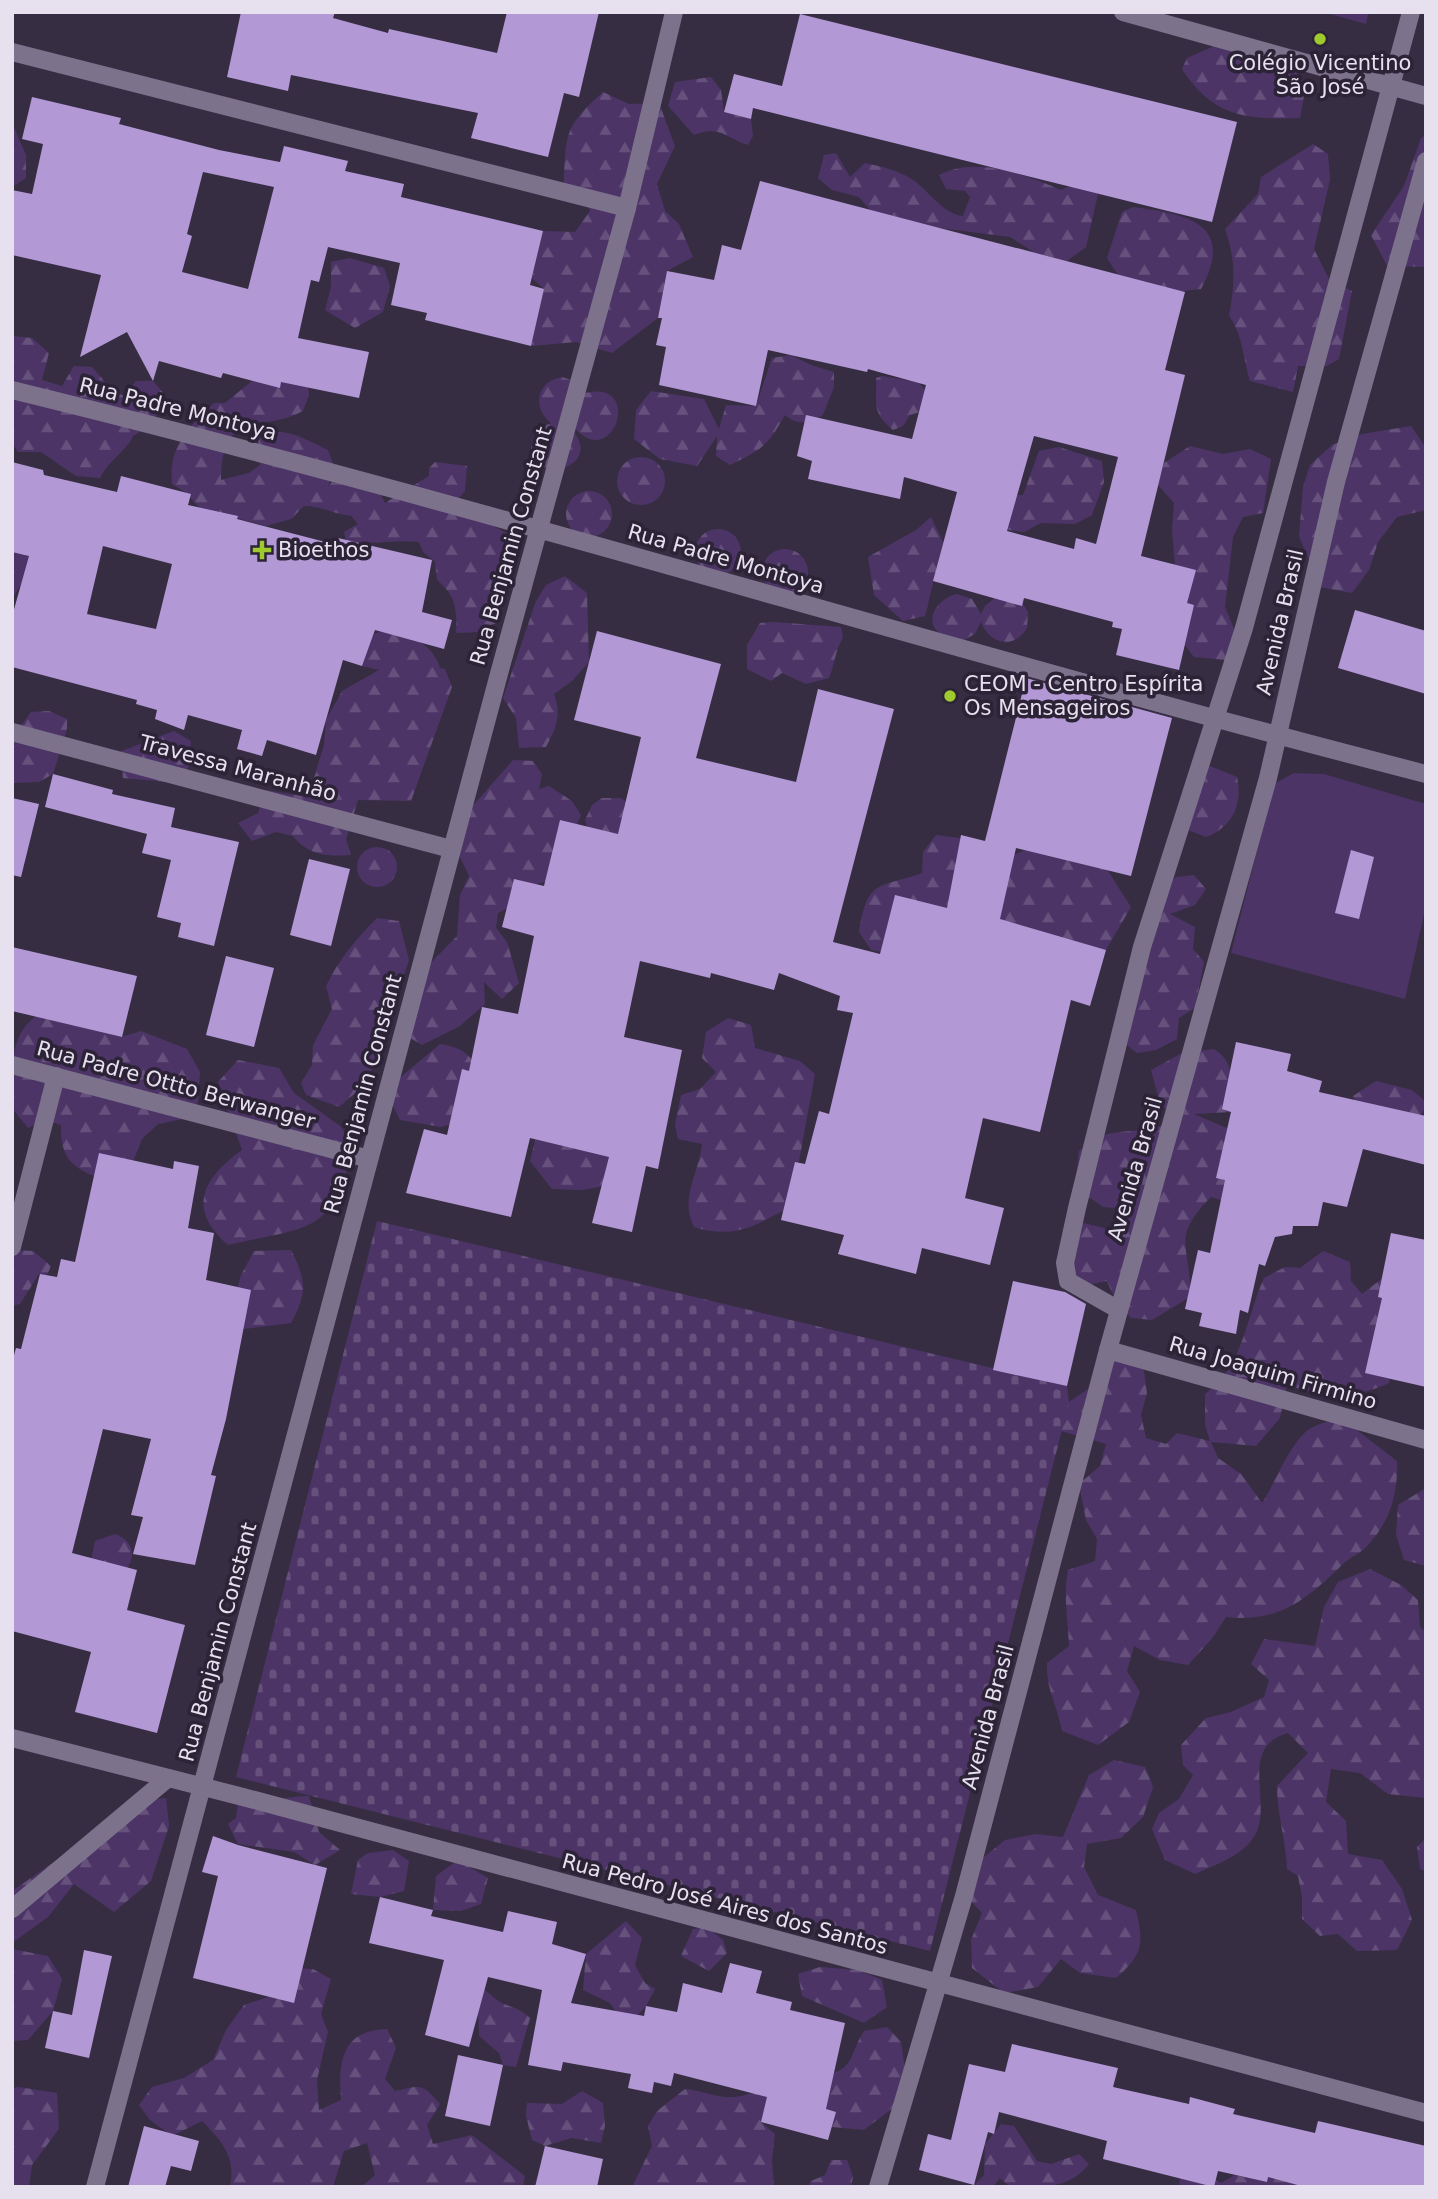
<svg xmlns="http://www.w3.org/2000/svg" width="1438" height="2199" viewBox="0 0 1438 2199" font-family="'DejaVu Sans',sans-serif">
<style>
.grass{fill:#4c3467}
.forest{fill:url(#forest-firs)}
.cemetery{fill:url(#cemetery-stones)}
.building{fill:#b398d6;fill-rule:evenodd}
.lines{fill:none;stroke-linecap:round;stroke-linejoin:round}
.minor{stroke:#7d728c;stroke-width:18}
.poi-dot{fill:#9fca2d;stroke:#2c2337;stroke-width:2.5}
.labels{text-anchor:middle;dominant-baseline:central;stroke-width:7;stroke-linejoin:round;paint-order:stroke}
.poi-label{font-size:21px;fill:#e7e1ef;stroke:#2c2337;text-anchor:start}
.street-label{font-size:21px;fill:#e7e1ef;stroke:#2c2337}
</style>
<defs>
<pattern id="forest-firs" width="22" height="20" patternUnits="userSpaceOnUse" patternTransform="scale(1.75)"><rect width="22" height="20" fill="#4c3467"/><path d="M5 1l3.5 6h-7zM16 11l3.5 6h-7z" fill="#66517d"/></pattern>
<pattern id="cemetery-stones" width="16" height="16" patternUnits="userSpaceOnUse" patternTransform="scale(1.75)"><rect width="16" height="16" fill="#4c3467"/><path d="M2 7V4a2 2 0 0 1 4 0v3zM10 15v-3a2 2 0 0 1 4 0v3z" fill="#66517d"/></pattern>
</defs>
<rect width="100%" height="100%" fill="#362d42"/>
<g class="grass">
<polygon points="1323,12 1369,12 1366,24"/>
<polygon points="1294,773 1324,774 1426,804 1426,905 1405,999 1231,953 1274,784"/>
</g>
<g class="forest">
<path d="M1226 41 1288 59 1306 86 1300 118C1246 120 1213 117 1182 69L1187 58Z"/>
<path d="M711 77 721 90 724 112 751 119 753 136 748 145C725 138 721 125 694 135L668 106 675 82Z"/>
<path d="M603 92 629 104 659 103 675 146 657 184 665 211 679 224 693 257 667 271 658 318 612 353 576 342 531 346 544 289 532 278 543 231 575 232 590 211 582 189 564 183C566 134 564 127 603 92Z"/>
<polygon points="12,123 26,155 26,178 12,187"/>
<polygon points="1426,135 1426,267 1387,266 1371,235 1404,186 1421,138"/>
<path d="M1313 144 1328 154 1330 180 1314 249 1330 281 1352 291 1339 359 1327 366H1298L1293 392 1250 381C1243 358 1243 335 1229 316 1235 283 1236 260 1225 229L1258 194 1261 177Z"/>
<path d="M836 153 850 177 865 163C883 167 898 170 913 180 930 192 943 214 963 216L970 197 965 191 946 189 939 175C976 156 1024 174 1061 190L1081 181 1098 194 1086 247 1067 261 1035 253 1010 237 940 228 870 210 859 197 832 190 818 178 824 155Z"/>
<path d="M1133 207C1188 214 1236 224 1201 289L1174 292 1120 278 1107 258 1122 212Z"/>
<polygon points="350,258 384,268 390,286 383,312 355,328 325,310 331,287 331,262"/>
<path d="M12 336 32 338 49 353 42 380 62 386 74 366 92 367 112 390 124 396 136 381H153L165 395C159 415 151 426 133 436 128 449 109 460 100 478L76 476 41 452H18L12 443Z"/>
<path d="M791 355 811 365 834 372V387L823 415C808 422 799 427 785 415 767 447 762 449 730 465L716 456 717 436 697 466 660 459 634 439 636 410 651 391 704 399 719 429 726 405 756 406 772 358Z"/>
<path d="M277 372 308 384 309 395 303 411C285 420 267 424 246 422 224 441 222 451 221 480L249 473 260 465 258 437C283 424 304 439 328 450L335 469 328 486 332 482 379 492 385 503 429 476V468L435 462 467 466 465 491 458 499 480 519 510 535 509 575 501 588 502 613 497 623 484 627 479 632 456 633C457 609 456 596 437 580L435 562 423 552 419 542C394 539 371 546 346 541L344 532 358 524 351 516C334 514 321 506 304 506L291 519 266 526 200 508 185 492 172 484C168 448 188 427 214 403H225L252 381Z"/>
<path d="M882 376 918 382 928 393 920 412 910 415 903 426 893 430C871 411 877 405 876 378Z"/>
<path d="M562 377 577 382 585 393C645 378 613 475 573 426L570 428C610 469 523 489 532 442 534 432 542 427 551 423 532 407 536 382 562 377Z"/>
<polygon points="1411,426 1426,448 1426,510 1397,517 1378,542 1369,570 1352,593 1320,587 1299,536 1303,487 1310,465 1332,445 1362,434"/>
<polygon points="1190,446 1223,454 1250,449 1271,459 1263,513 1243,517 1233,537 1225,607 1238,639 1226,660 1194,657 1185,645 1191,619 1178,599 1172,530 1174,503 1158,485 1164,463"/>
<polygon points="1059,447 1102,461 1104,482 1092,515 1075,524 1041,523 1024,532 995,528 1010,495 1023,495 1039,451"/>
<circle cx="641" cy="481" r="24"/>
<circle cx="589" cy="514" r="23"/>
<polygon points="931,517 943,542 925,616 903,621 874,595 868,557 916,530"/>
<circle cx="718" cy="552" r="23"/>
<polygon points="12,539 34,539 32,598 20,586 12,599"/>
<circle cx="785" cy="572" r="23"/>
<path d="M565 576 587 593 589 662 572 681 554 694C562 715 556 728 546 747L519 748 516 718 503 698 536 601 546 585Z"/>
<path d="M957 594 972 599 981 614 985 606 997 596 1020 599 1028 612 1027 628C1014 650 989 644 981 622L975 634 962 641C955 639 944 638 939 633 922 618 941 597 957 594Z"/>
<path d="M774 622 841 627 843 638C835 650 835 664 829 678L806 684 782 673 771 681 747 669V645L760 623Z"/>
<path d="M385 630C410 636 432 642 440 668L445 669 452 687 411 801 358 800 346 839 351 855C329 857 307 855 293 836L276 832 252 841 238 823 258 813 266 790 308 797 324 745 326 720 336 702 342 691 379 670 362 666 374 634Z"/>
<polygon points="49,711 67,719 67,729 53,774 39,782 12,783 12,738 31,712"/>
<polygon points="174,731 191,741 190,764 180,783 123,778 119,752"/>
<polygon points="513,760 533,761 542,774 539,789 549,786 572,801 581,815 555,879 537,884 525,899 498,913 496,928 507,942 519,983 502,999 484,982 485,1004 460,1026 422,1045 407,1036 422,972 457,936 460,895 469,876 459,855 470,809"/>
<path d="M1205 764 1237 777C1243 803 1233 827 1206 837L1188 830Z"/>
<polygon points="602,798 620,798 638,808 644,836 590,835 585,820 592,805"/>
<path d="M936 835 959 838 976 846 961 902 891 953 871 950 859 932C868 879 876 889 922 873L923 852Z"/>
<circle cx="377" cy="867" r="20"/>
<polygon points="1030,848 1101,860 1131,907 1100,960 1003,937 993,893 1003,860"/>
<polygon points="1194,875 1206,889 1195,905 1170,914 1195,927 1193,949 1204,962 1195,1008 1179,1018 1177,1039 1156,1050 1137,1053 1127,1045 1163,889 1176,877"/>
<path d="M377 918 399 921 409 960 367 1083 339 1107 306 1095 301 1083 312 1065 313 1045 332 1009 326 986C339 959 356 939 377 918Z"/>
<path d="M36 1016 121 1037 141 1031 187 1049 200 1072 198 1101 193 1117 158 1124 142 1139 134 1159 112 1183C79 1170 60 1166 61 1125L45 1120 28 1128 12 1108C12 1076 7 1037 36 1016Z"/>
<path d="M728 1018 751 1025 755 1048 800 1061 815 1074 797 1172 799 1202C760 1222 739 1241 694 1227 679 1198 699 1174 702 1144L678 1139 675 1125 681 1095 700 1089 716 1072 702 1058 706 1032Z"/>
<path d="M440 1044C458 1047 468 1051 477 1068L457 1123 441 1127 400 1120 391 1102 396 1081Z"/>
<path d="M1214 1049C1237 1063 1231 1087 1231 1112L1194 1114 1236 1132 1227 1202 1211 1197C1169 1239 1192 1246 1190 1297L1152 1320 1131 1318 1114 1297 1107 1281 1082 1286 1058 1265 1066 1240 1083 1223 1109 1229 1127 1209 1103 1207 1075 1187 1079 1151C1113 1123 1122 1137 1161 1126L1168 1113 1159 1099 1151 1070 1182 1053Z"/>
<path d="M238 1060 279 1068 294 1093 340 1126 353 1143C335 1236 309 1226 228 1245 186 1209 203 1178 242 1150L218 1082Z"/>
<polygon points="1376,1081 1412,1090 1426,1102 1426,1107 1392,1157 1376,1150 1353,1096"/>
<polygon points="537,1132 627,1132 610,1185 582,1190 552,1189 530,1161"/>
<polygon points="12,1250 33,1251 51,1266 47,1275 39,1274 20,1304 12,1306"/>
<path d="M291 1250C306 1280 308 1292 291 1323L244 1329 233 1304 241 1275 254 1251Z"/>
<path d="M1323 1251 1350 1262 1351 1281 1362 1294 1384 1277 1395 1350 1389 1383C1351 1400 1326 1398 1287 1385L1280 1418 1256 1446 1211 1442 1218 1458 1241 1474 1262 1503C1276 1483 1292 1435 1315 1426 1323 1422 1333 1421 1341 1418L1397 1461C1398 1493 1391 1520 1368 1545 1362 1553 1350 1557 1343 1564 1306 1600 1279 1623 1226 1617L1214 1636 1188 1665 1160 1660 1134 1646 1127 1671 1140 1692 1129 1722 1098 1745 1062 1731C1057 1703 1046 1690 1047 1663L1069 1646C1068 1619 1063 1596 1068 1570L1095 1561 1097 1539 1086 1520 1079 1484 1100 1466 1106 1444 1061 1431 1069 1402 1100 1381 1107 1356 1143 1365 1147 1393 1141 1415 1146 1438 1166 1444 1177 1433 1210 1441 1205 1425V1394C1243 1368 1246 1317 1264 1278L1285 1267 1300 1268Z"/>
<polygon points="1426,1488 1426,1566 1404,1560 1396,1535 1398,1505"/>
<path d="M115 1534C133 1540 137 1557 125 1571L91 1561 95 1541Z"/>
<path d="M1370 1569 1401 1585 1418 1600 1420 1627 1426 1632V1798L1388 1794 1360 1773 1331 1769 1326 1802 1346 1821 1348 1854 1382 1860 1402 1889 1412 1920 1397 1950 1357 1951 1338 1934 1320 1936 1302 1919V1897L1298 1876 1287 1869C1286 1840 1277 1815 1277 1786L1308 1753 1288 1733C1234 1748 1278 1809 1251 1841 1238 1857 1213 1866 1195 1874L1165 1860 1152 1829 1159 1813 1179 1799 1193 1775 1183 1765 1181 1745 1206 1718 1231 1712 1264 1697 1269 1680 1251 1664 1264 1639 1315 1646 1324 1607 1338 1582Z"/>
<path d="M1114 1760 1145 1767 1153 1787 1143 1817 1121 1838 1087 1844 1084 1867 1098 1895 1136 1910C1144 1944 1143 1954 1116 1978L1080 1973 1061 1959 1038 1987 1004 1993 972 1968 971 1940 982 1913 969 1899 978 1862 1005 1840 1036 1834 1063 1837 1089 1775Z"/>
<path d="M239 1796C270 1804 279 1797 309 1796L319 1832 340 1850 315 1865 294 1852 238 1844 228 1824 236 1818Z"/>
<polygon points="166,1798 169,1826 151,1881 114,1912 74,1884 48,1917 12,1943 12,1891 89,1838 125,1803"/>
<polygon points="1426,1838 1426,1871 1420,1869 1417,1847"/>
<polygon points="393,1850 409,1861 404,1891 380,1897 351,1894 358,1860 368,1853"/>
<polygon points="458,1860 488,1878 481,1904 461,1911 433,1910 436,1876"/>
<polygon points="626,1921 642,1938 635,1965 645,1983 655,1989 646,2006 627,2027 610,2003 583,1990 586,1954"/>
<polygon points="707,1927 723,1940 727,1953 709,1971 681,1956 693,1929"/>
<polygon points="12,1949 48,1956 62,1979 53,2011 28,2040 12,2041"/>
<polygon points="820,1967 858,1970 882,1980 887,2007 864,2023 802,1996 798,1974"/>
<path d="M288 1968 313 1969 331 1979 321 2014 328 2032 317 2080 319 2110 341 2100C338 2061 342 2030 387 2029L396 2048 385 2079 395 2091C421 2085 422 2083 440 2104L427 2125 433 2144 472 2135 525 2176 523 2187H361L375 2175 367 2143 344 2151 333 2187H230C236 2156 223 2143 202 2121L172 2136 150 2120 139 2105 152 2087 184 2078 213 2060 226 2030 244 2005 268 1997Z"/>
<path d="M477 1987C489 1990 490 1996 500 2002 512 2008 520 2008 530 2018L516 2067 503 2065 499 2053 479 2036Z"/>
<path d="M887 2027 901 2042 906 2077 894 2107 864 2130 832 2127 814 2118 821 2077C857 2068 847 2058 864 2031Z"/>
<polygon points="19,2087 57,2093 59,2129 32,2165 29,2187 12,2187 12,2088"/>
<path d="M685 2089C701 2090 719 2099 735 2097 749 2095 754 2090 768 2094L761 2122 775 2134 772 2160 774 2187H632L652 2146 648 2126 657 2111Z"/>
<polygon points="582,2091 603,2103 605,2126 601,2143 572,2138 545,2146 532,2140 526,2116 527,2103 562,2104"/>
<path d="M1001 2124 1014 2126 1037 2161 1051 2164 1079 2154 1089 2164C1069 2190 1040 2187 1010 2187L1000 2178 993 2187H966L974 2185 984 2175 985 2144Z"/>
<polygon points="1274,2149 1302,2187 1179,2187 1180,2178 1207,2174 1221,2183 1235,2175 1267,2182"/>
<polygon points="831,2160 847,2160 853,2177 851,2187 808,2187 811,2181 825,2175"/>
</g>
<polygon class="cemetery" points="377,1221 1067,1386 1069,1402 930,1951 236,1777"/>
<g class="building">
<polygon points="241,12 335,12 333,18 388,33 389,29 497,53 507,12 599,12 579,97 564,93 548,157 471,138 478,113 291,75 288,91 227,77"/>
<polygon points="800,14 1237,122 1212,222 753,108 751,119 724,112 734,74 782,86"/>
<path d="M32 97 121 118 119 124 219 150 280 162 284 146 348 161 345 171 404 184 401 197 543 231 530 285 544 289 531 346 425 320 427 313 391 305 400 263 328 247 319 282 311 280 298 338 369 352 359 398 281 382 280 388 223 373 221 378 159 361 153 381 127 332 80 357 101 275 12 255V190L32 194 43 144 22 139ZM203 172 274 187 248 289 182 272 192 236 187 234Z"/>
<path d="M760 181 1185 292 1165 370 1185 375 1141 556 1196 570 1187 603 1194 605 1179 670 1116 655 1122 629 1112 627 1113 622 1024 598 1022 606 933 581 957 492 904 477 900 499 808 479 812 461 797 456 806 415 912 439 926 385 868 369 867 372 768 350 756 406 659 385 666 347 656 345 662 318H658L667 271 714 280 722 245 741 250ZM1034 436 1118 457 1096 544 1076 538 1074 549 1007 531Z"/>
<path d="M12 462 43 470 44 475 117 492 121 476 191 494 188 505 238 516 237 519 337 545 338 538 432 560 422 612 452 620 444 649 375 630 362 666 343 660 316 755 267 740 262 756 237 749 242 730 188 715 184 730 155 719 157 710 136 704 137 700 12 667 13 613 29 556 12 552ZM103 546 172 564 156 629 87 614Z"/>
<polygon points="1355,610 1426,631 1426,694 1338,668"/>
<polygon points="597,631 721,664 696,758 796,782 818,689 894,709 833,942 880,954 895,895 947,908 961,835 985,841 1026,678 1172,718 1131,876 1016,848 1000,919 1106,950 1090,1006 1071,1000 1040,1132 983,1118 965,1198 1004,1208 990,1265 922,1248 916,1274 838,1254 844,1235 781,1220 795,1162 805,1164 819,1111 829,1114 853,1013 837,1010 840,996 779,973 774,990 711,973 710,978 640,961 624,1037 682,1050 658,1169 646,1166 632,1232 592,1223 609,1157 530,1138 511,1217 406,1193 424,1129 447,1135 462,1069 469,1071 482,1007 518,1014 534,936 502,927 514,879 544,886 560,820 618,834 641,737 574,720"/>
<polygon points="53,774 113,790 112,794 175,808 171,827 239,842 214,946 178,937 181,923 157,917 171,860 142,853 147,834 45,807"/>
<polygon points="12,798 39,804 21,877 12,875"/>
<polygon points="1351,850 1374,857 1359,919 1335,913"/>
<polygon points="309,859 350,869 331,946 290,935"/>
<polygon points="12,947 137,976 122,1037 12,1011"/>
<polygon points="226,956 274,968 254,1047 206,1035"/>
<polygon points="1236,1042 1291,1054 1287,1071 1322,1081 1319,1092 1426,1116 1426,1165 1363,1149 1347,1207 1323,1202 1318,1226 1293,1226 1292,1234 1275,1237 1265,1266 1259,1264 1248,1313 1240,1310 1236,1334 1199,1326 1202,1313 1185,1309 1198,1250 1210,1253 1225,1180 1216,1178 1231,1112 1222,1109"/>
<polygon points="99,1153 173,1169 174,1161 199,1166 188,1228 214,1233 206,1280 251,1290 226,1419 211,1475 216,1476 195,1565 133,1554 143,1517 131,1515 151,1439 103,1429 72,1553 137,1570 127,1610 185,1625 157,1733 75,1712 91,1652 12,1631 12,1362 16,1348 21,1349 40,1274 57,1277 61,1259 75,1262"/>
<polygon points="1391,1233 1426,1240 1426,1387 1365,1373 1382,1298 1378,1297"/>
<polygon points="1013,1281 1065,1292 1086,1304 1067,1386 993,1370"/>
<polygon points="213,1836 238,1845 327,1868 294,2003 193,1978 218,1876 202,1872"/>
<polygon points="380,1897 433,1910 431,1916 503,1932 508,1911 557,1922 552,1944 586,1954 571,2003 644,2016 646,2006 677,2012 683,1983 722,1993 730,1963 762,1971 756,1993 792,2002 790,2010 845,2023 826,2109 836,2112 828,2140 761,2122 767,2097 674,2073 671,2086 654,2082 652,2093 628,2088 631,2074 563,2062 561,2071 528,2065 542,1990 488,1977 469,2047 425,2035 444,1960 369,1943"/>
<polygon points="84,1950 112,1956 89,2058 45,2048 53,2011 72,2015"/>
<polygon points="1012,2044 1118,2068 1113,2087 1189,2104 1190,2097 1235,2109 1233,2114 1315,2133 1318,2121 1426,2146 1426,2187 1305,2187 1268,2177 1267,2182 1218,2171 1214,2187 1103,2159 1107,2141 999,2112 994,2134 988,2132 974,2185 919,2170 928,2134 951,2140 969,2064 1005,2072"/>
<polygon points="458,2055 503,2065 490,2126 445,2116"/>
<polygon points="144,2126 199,2141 191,2171 171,2166 165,2187 128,2187"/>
<polygon points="545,2146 603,2159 597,2187 535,2187"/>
</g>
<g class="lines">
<g class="minor">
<polyline points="1123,12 1426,96"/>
<polyline points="12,52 627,208"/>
<path d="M12 390C487 506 953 653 1426 774"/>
<polyline points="12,732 451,849"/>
<polyline points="12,1065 369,1159"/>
<polyline points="12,1247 56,1076"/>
<polyline points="1119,1310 1068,1281 1065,1263 1077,1208 1142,947 1244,628 1411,12"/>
<polyline points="1108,1350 1426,1440"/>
<polyline points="12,1738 243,1797 1426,2113"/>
<polyline points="12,1909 168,1778"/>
<polyline points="95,2187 500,670 627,208 674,12"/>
<polyline points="878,2187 964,1896 1108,1350 1268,778 1336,482 1426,161"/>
</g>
</g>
<g class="poi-dot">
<circle cx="1320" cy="39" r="7"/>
<path d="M258.5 539.5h7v7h7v7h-7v7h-7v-7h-7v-7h7z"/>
<circle cx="950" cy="696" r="7"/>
</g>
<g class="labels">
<g class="poi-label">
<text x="1320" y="63" text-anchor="middle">Colégio Vicentino<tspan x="1320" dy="24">São José</tspan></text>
<text x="278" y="550">Bioethos</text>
<text x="964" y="684">CEOM - Centro Espírita<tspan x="964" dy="24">Os Mensageiros</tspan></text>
</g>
<g class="street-label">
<text transform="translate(178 409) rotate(14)">Rua Padre Montoya</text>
<text transform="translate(511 546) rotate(-74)">Rua Benjamin Constant</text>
<text transform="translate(726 559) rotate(16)">Rua Padre Montoya</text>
<text transform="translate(1280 622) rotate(-77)">Avenida Brasil</text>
<text transform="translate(238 768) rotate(15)">Travessa Maranhão</text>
<text transform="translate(176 1085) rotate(15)">Rua Padre Ottto Berwanger</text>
<text transform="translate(363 1094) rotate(-75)">Rua Benjamin Constant</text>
<text transform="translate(1135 1169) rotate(-74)">Avenida Brasil</text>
<text transform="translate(1273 1373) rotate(16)">Rua Joaquim Firmino</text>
<text transform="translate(218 1642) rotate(-75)">Rua Benjamin Constant</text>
<text transform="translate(988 1717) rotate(-75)">Avenida Brasil</text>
<text transform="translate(725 1904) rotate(15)">Rua Pedro José Aires dos Santos</text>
</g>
</g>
<rect width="1438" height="2199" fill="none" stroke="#e7e1ef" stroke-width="28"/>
</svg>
